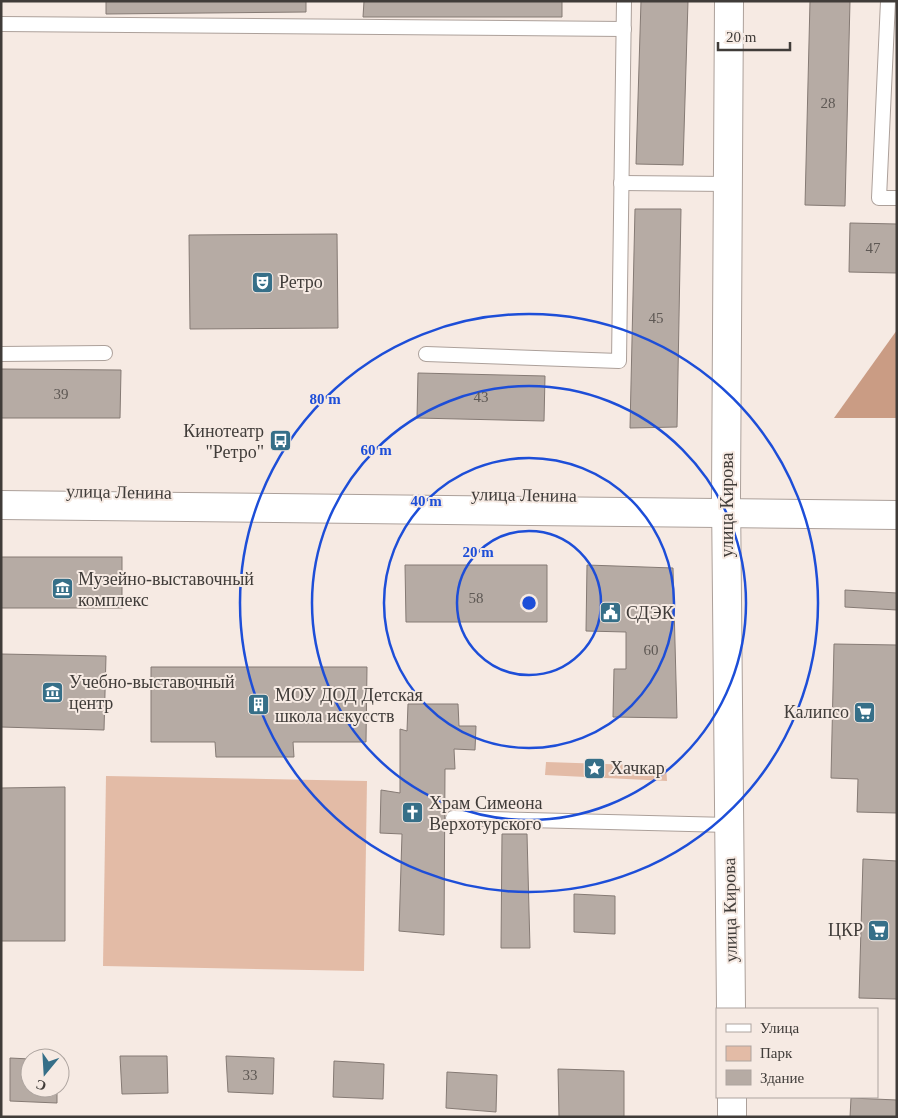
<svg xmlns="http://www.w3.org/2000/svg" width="898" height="1118" viewBox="0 0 898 1118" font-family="'Times New Roman',serif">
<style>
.green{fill:#e3bba6}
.forest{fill:#ca9c84}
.building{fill:#b6aba4;stroke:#857a74}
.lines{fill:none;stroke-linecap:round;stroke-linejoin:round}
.service-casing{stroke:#aca09a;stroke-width:16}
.tertiary-casing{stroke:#aca09a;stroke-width:30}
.secondary-casing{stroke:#aca09a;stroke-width:30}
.service{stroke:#fff;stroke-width:14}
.tertiary{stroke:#fff;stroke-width:28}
.secondary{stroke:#fff;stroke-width:28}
.ring{fill:none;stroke:#1d4ed8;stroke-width:2.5}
.labels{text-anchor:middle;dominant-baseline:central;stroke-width:4;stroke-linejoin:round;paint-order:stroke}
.number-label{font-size:15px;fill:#5e5854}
.poi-label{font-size:18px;fill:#403c39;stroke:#f6eae3;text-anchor:start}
.street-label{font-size:18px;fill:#403c39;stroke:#f6eae3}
.centre{fill:#1d4ed8;stroke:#f6eae3;stroke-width:2.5}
.ring-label{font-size:15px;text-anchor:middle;font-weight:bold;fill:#1d4ed8;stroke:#f6eae3;stroke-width:4;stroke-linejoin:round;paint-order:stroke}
</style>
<rect width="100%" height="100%" fill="#f6eae3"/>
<g class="green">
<polygon points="546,762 666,766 667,781 545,775"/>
<polygon points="106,776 367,781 364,971 103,966"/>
</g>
<polygon class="forest" points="897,330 897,418 834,418"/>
<g class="building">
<polygon points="106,1 306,1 306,12 106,14"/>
<polygon points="364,1 562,1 562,17 363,17"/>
<polygon points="641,1 688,1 683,165 636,164"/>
<polygon points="810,1 850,1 845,206 805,205"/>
<polygon points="635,209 681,209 677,427 630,428"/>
<polygon points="850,223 897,224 897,273 849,272"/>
<polygon points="337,234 338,328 190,329 189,235"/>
<polygon points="1,369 121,370 120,418 1,418"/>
<polygon points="418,373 545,376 544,421 417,418"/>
<rect x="1" y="557" width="121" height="51"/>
<polygon points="405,565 547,565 547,622 406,622"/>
<polygon points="587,565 673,568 677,718 613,717 614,669 626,669 626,632 586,631"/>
<polygon points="845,590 897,593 897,610 845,607"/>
<polygon points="834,644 897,645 897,813 857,812 858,779 831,778"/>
<polygon points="1,654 106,656 104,730 1,727"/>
<polygon points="151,667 367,667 366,742 293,742 294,757 216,757 215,742 151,742"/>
<polygon points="408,704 458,704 459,726 476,726 475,750 454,749 455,769 445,769 444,935 399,931 402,834 380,833 381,790 400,793 400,729 407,731"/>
<polygon points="65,787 65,941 1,941 1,788"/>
<polygon points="502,834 527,834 530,948 501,948"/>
<polygon points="863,859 897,861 897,999 859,998"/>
<polygon points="574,894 615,896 615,934 574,932"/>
<polygon points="120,1056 167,1056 168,1093 122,1094"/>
<polygon points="226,1056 274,1058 273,1094 228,1092"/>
<polygon points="10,1058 30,1059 30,1088 57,1088 57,1103 10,1101"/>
<polygon points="334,1061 384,1064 383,1099 333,1097"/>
<polygon points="558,1069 624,1071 624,1117 559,1117"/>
<polygon points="447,1072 497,1075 496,1112 446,1108"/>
<polygon points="851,1098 897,1100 897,1117 850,1117"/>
</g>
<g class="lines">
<defs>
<g id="service">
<polyline points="888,1 879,198 897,198"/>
<polyline points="1,24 624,29"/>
<polyline points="621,183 728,184"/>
<polyline points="1,354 105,353"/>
<polyline points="426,354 619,361 624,1"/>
<polyline points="453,818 729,825"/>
</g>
<g id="tertiary">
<polyline points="729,1 726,497 731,1009"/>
<polyline points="732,1097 732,1117"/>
</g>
<polyline id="secondary" points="1,505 897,515"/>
</defs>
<use href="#service" class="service-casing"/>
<use href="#tertiary" class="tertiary-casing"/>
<use href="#secondary" class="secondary-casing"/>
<use href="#service" class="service"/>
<use href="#tertiary" class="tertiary"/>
<use href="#secondary" class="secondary"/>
</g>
<g class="ring">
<circle cx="529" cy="603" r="72"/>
<circle cx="529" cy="603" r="145"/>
<circle cx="529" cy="603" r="217"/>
<circle cx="529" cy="603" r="289"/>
</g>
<defs>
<symbol id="theatre-square" viewBox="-11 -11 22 22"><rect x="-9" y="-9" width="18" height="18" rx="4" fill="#366f88" stroke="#f6eae3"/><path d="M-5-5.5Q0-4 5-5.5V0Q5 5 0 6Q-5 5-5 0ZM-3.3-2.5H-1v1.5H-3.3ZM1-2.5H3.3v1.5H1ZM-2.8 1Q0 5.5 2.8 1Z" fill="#fff"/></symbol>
<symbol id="bus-square" viewBox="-11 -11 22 22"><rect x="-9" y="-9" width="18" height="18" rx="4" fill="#366f88" stroke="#f6eae3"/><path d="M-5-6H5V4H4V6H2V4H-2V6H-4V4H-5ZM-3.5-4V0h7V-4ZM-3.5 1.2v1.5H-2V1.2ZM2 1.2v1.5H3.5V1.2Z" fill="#fff"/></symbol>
<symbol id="museum-square" viewBox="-11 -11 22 22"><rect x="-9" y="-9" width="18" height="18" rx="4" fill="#366f88" stroke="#f6eae3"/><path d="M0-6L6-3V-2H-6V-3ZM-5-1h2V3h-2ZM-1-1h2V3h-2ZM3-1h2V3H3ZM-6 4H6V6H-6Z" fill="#fff"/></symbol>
<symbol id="civic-square" viewBox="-11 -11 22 22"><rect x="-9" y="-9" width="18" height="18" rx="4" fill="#366f88" stroke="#f6eae3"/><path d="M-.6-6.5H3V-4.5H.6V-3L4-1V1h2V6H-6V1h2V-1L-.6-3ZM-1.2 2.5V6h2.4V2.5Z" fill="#fff"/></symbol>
<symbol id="building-square" viewBox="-11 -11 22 22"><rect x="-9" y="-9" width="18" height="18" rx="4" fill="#366f88" stroke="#f6eae3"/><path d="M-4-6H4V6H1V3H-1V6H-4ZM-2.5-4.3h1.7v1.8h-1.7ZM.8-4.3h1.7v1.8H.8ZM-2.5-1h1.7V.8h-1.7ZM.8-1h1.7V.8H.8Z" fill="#fff"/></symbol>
<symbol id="supermarket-square" viewBox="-11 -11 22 22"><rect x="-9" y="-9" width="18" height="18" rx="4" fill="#366f88" stroke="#f6eae3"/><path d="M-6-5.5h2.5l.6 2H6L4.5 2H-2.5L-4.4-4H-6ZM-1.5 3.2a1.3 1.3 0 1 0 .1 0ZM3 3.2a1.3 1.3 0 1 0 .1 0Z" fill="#fff"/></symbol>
<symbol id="sight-square" viewBox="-11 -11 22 22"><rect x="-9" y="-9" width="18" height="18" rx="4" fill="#366f88" stroke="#f6eae3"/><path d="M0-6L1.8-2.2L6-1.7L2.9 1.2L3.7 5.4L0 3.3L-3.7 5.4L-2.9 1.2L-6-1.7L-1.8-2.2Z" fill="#fff"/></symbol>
<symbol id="church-square" viewBox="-11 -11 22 22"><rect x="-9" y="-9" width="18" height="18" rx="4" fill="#366f88" stroke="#f6eae3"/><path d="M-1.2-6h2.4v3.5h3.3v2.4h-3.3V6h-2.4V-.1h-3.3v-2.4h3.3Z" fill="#fff"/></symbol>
</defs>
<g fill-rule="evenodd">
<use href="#theatre-square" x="250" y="270" width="25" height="25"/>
<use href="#bus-square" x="268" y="428" width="25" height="25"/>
<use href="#museum-square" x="50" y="576" width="25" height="25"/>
<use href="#civic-square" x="598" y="600" width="25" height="25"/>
<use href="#museum-square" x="40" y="680" width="25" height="25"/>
<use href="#building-square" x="246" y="692" width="25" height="25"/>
<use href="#supermarket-square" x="852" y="700" width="25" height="25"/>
<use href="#sight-square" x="582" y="756" width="25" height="25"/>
<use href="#church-square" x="400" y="800" width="25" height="25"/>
<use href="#supermarket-square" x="866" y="918" width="25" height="25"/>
</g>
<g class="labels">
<g class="number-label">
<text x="828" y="103">28</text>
<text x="873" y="248">47</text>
<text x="656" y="318">45</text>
<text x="61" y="394">39</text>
<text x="481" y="397">43</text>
<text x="476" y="598">58</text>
<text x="651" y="650">60</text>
<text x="250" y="1075">33</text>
</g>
<g class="poi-label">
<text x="279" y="282">Ретро</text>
<text x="264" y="431" text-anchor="end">Кинотеатр<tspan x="264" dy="21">"Ретро"</tspan></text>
<text x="78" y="579">Музейно-выставочный<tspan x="78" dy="21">комплекс</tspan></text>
<text x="626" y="613">СДЭК</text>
<text x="69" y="682">Учебно-выставочный<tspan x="69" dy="21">центр</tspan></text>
<text x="275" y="695">МОУ ДОД Детская<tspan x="275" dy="21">школа искусств</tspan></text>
<text x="849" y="712" text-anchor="end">Калипсо</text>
<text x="610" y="768">Хачкар</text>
<text x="429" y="803">Храм Симеона<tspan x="429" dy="21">Верхотурского</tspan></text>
<text x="863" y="930" text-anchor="end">ЦКР</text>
</g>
<g class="street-label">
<text transform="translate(119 492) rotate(1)">улица Ленина</text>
<text transform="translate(524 495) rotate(1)">улица Ленина</text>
<text transform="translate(727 505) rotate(-90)">улица Кирова</text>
<text transform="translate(730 910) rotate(-91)">улица Кирова</text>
</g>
</g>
<circle cx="529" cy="603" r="8" class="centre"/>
<g class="ring-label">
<text x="325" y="404">80 m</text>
<text x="376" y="455">60 m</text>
<text x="426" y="506">40 m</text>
<text x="478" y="557">20 m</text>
</g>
<rect width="898" height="1118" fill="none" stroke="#403c39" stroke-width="5"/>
<rect x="716" y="1008" width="162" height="90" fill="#f6eae3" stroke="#ada49f"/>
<rect x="726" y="1024" width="25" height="8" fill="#ffffff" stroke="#ada49f"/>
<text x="760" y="1033" font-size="15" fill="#403c39">Улица</text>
<rect x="726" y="1046" width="25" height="15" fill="#e3bba6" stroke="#ada49f"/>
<text x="760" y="1058" font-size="15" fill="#403c39">Парк</text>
<rect x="726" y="1070" width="25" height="15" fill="#b6aba4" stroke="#ada49f"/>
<text x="760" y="1083" font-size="15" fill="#403c39">Здание</text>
<g transform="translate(45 1073) rotate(198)"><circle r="24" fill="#f6eae3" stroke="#ada49f"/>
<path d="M0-4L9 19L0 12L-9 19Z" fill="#366f88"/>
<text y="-8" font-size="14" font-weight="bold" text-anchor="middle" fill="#403c39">С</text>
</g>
<path d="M718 42v8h72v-8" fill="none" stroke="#403c39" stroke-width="2.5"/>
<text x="726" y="42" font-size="15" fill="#403c39" stroke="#f6eae3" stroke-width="4" paint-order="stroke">20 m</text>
</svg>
